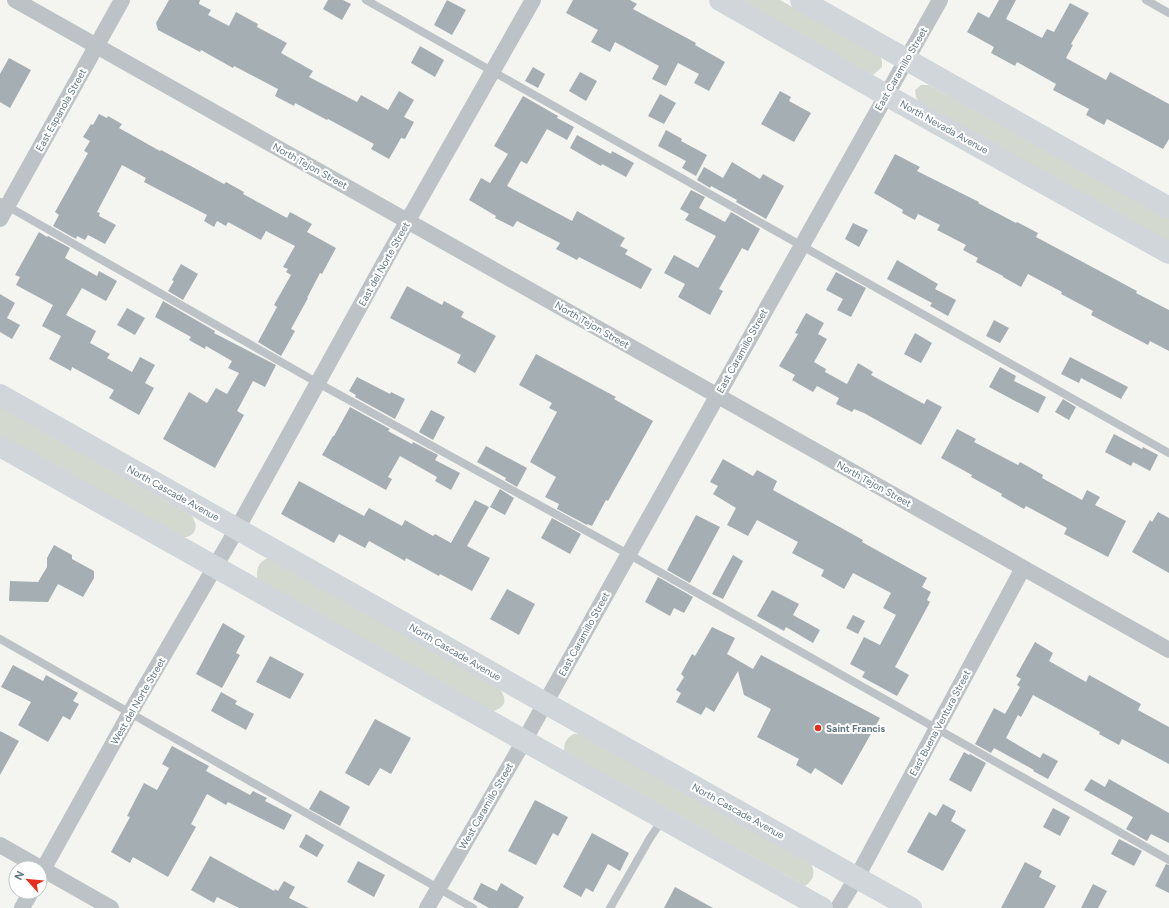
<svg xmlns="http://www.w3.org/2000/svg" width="1169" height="908" viewBox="0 0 1169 908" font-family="Figtree,sans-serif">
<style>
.green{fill:#d4d9cf}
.building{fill:#a5afb3}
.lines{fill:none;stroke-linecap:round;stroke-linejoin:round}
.service{stroke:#bcc2c5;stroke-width:8}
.minor{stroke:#bcc2c5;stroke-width:16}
.secondary{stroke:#d0d6da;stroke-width:22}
.primary{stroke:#d0d6da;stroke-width:22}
.poi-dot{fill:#e62e1e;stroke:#fff;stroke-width:1.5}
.labels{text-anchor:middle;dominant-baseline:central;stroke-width:4;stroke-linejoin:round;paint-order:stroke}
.street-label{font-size:10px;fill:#627882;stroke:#fff}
.poi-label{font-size:10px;font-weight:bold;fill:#627882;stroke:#fff;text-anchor:start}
</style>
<rect width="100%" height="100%" fill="#f4f4f0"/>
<g class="green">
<polygon points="735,0 780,0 880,56 882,61 882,67 873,75"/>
<polygon points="921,85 929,85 1169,218 1169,244 920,105 916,97 915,90"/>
<path d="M0 407 192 516C199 527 196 537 181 538L0 435Z"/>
<path d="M270 557 499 688C509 701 505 708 490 712L258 581C255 569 258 562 270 557Z"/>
<path d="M574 734H582L811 864C816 874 813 880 805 886L564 751C564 743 566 738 574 734Z"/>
</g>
<g class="building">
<polygon points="169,0 200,0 199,4 211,10 208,15 229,26 236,12 258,24 257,27 287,43 281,53 313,71 309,77 357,102 361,95 388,110 399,91 414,100 404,117 414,122 405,139 401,138 389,159 371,149 374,144 328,119 327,120 295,103 294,106 275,96 278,89 234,66 233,68 201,50 200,52 158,30 156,23"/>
<polygon points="328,0 343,0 351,4 342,20 323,9"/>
<polygon points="447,0 466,10 452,35 434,25"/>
<polygon points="573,0 630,0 637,4 633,9 696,43 695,45 725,62 709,91 694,83 699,74 678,63 666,86 652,79 659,66 615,42 610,52 591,42 598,30 566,13"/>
<polygon points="999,0 1016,0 1006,19 1042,38 1047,29 1054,32 1070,3 1089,13 1071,44 1073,45 1066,58 1106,80 1110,72 1169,104 1169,139 1163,149 1107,119 1104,125 1086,115 1089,109 1053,90 1056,84 1017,62 1015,66 991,53 994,47 967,32 978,12 989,18"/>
<polygon points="420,46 444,60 435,77 411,63"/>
<polygon points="9,58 31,70 10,108 0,102 0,74"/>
<polygon points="533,67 545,74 538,88 525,81"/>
<polygon points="580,72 597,81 586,101 569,91"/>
<polygon points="780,91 791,97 789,101 811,113 794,142 761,124"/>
<polygon points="660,94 676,103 664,124 648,116"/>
<polygon points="523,96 558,116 557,118 574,127 567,140 547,129 527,164 521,161 507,186 572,221 577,211 625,238 620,246 628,250 625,254 652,269 641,289 579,257 577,260 556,249 560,243 517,221 513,227 495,218 496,216 469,200 481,178 490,183 508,154 494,146"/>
<polygon points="99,114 107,118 108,116 122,124 119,128 160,151 161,150 224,184 226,182 244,192 243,194 287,218 290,212 312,224 307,232 336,248 322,274 320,273 307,298 308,298 291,329 295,331 281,356 258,342 277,307 274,305 291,275 286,272 288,269 283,267 295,246 266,231 261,240 228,222 226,226 217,221 214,227 204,221 207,215 144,182 146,178 122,165 97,212 100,213 99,216 116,225 105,244 88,235 85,240 77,236 76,239 53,226 59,215 55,212 88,153 84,151 90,141 83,137 91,124 93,125"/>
<polygon points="666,130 682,139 681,141 707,155 696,176 682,168 686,161 658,146"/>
<polygon points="577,135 611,154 612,151 634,163 626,177 602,164 601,166 570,148"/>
<polygon points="895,154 920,167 917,171 979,202 978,203 1016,223 1017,222 1038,233 1036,237 1137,291 1136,293 1169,310 1169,351 1150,341 1148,345 1091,315 1093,311 1061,294 1062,292 1028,274 1021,287 1003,277 1003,276 976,262 978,258 963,250 966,245 937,230 940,225 918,214 915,220 902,213 903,210 874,193"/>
<polygon points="732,162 760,179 763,174 784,186 766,219 736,202 737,200 711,186 710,188 697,180 704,167 723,178"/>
<polygon points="691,190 705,197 699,208 725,222 731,212 760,229 748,251 742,248 719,289 723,291 710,315 678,297 685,284 664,273 674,255 698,268 716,236 685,220 689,214 680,209"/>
<polygon points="853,223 868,230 859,247 845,239"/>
<polygon points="39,232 47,237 48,236 70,248 65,258 97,276 99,271 117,281 106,301 82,288 66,315 96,331 90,343 110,354 107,358 132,372 140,357 155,365 145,383 154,388 139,415 109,398 114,390 72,367 71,371 49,359 61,336 42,326 53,305 16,285 20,277 15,275"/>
<polygon points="897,260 938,284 935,289 956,300 948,316 930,306 932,303 887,279"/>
<polygon points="181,264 198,274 183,300 168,291 174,281 172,280"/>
<polygon points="836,272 866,288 851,317 837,310 843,299 826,290"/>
<polygon points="407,286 442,305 444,301 464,312 461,317 496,336 475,373 457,363 461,355 390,318"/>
<polygon points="0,294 15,303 7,318 20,325 12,339 0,332"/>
<polygon points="163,301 215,331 214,333 276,365 265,387 253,381 237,411 244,415 215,468 163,439 189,392 207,403 216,388 227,394 239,373 228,368 232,361 206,346 205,349 189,340 191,337 155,317"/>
<polygon points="127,308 145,318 135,335 117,325"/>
<polygon points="806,313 824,323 818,334 827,339 814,362 826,369 825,372 847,384 858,363 873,372 871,375 924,404 927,399 942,407 921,445 864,413 854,409 852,412 836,404 839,398 817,386 813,392 792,380 795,375 779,366 798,334 795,333"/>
<polygon points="994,320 1009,328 1000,343 986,336"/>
<polygon points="915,333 932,343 921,363 904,354"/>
<polygon points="536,354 616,397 614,399 653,421 608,501 606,500 592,526 587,524 587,525 557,509 559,504 545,497 556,477 530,462 557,412 549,408 552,403 519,385"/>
<polygon points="1070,357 1128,387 1121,399 1081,378 1079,383 1061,374"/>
<polygon points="1000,367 1016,376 1014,381 1046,397 1038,413 989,387"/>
<polygon points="357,377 390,394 391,392 405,399 395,419 355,397 356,395 349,391"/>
<polygon points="1063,399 1076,407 1069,420 1055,412"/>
<polygon points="350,407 390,429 388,431 412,444 413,442 438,455 435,460 460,473 451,490 435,481 437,477 400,456 388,477 392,479 386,490 322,455 333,436 334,436"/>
<polygon points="431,410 445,417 433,440 419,432"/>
<polygon points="957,429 976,439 974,442 1018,465 1020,462 1043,475 1042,478 1082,500 1087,490 1100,497 1095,505 1126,521 1108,557 1064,534 1067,528 1026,506 1024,509 1001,496 1002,494 971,477 972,475 941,458"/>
<polygon points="1114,434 1142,449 1143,447 1158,455 1150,471 1133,462 1131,466 1105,452"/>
<polygon points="486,446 527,468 517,487 505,480 506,478 477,462"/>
<polygon points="723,459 753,476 757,470 777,481 773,490 863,540 862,542 927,578 922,587 931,592 927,600 930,602 895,667 909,675 897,696 862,677 865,672 850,664 864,637 880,645 896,615 883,608 891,593 853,573 844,589 821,576 824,570 792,553 798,542 757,520 748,536 727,525 736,508 713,494 718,486 710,482"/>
<polygon points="299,481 364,516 369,508 402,526 405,520 433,536 435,534 451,543 475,500 489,507 467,546 490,558 472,591 440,574 439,576 406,558 405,561 369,541 365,548 339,534 334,543 281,514"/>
<polygon points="500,489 514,498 505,515 490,507"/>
<polygon points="1158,512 1169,518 1169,573 1132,552 1150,520 1152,522"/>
<polygon points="696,515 720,527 690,583 667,570"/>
<polygon points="552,518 581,534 570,554 541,538"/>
<polygon points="54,545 72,555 72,559 94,571 94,578 83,597 58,584 48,602 9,601 10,581 38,582 47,567 47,558"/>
<polygon points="733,555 743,561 723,599 712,594"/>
<polygon points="658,577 693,597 684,613 674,608 670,616 645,602"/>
<polygon points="507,589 535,604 519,635 490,619"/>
<polygon points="772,590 799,604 793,615 820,630 813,643 786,627 784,631 757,616"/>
<polygon points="853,615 865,621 858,634 846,628"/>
<polygon points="223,623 245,636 236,653 240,655 222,688 196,674"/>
<polygon points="712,627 735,638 727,654 753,669 761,655 880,718 842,785 815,768 811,774 796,765 799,759 757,737 771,709 744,695 738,671 714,712 706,707 701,715 676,702 681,693 676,690 684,677 681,674 692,654 695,656"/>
<polygon points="1035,642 1053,653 1049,661 1086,682 1089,675 1109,686 1141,704 1138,710 1169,727 1169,764 1122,739 1119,745 1099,734 1100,732 1033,695 1021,717 1018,715 1006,738 1040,758 1043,753 1058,761 1048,779 1033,771 1034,770 994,748 991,753 975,744 994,708 1005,714 1020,687 1017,685 1021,679 1016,676"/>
<polygon points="270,656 304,674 290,699 256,682"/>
<polygon points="13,665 43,681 46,675 78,693 73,701 79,704 70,720 63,716 48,742 18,725 31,702 1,687"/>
<polygon points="221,692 237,701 235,704 254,714 246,730 211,711"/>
<polygon points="375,719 411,738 391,774 380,768 369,786 345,773"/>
<polygon points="0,731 19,741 0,775"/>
<polygon points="172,746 209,766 206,771 250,795 253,791 267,798 265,801 292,815 284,830 228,802 226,805 207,794 191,824 196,827 168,877 133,857 130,863 111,852 130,817 127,816 144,783 157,790 169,768 162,764"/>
<polygon points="964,752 969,755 970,754 986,763 971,792 949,780"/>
<polygon points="1091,779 1105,787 1109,779 1169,813 1169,843 1151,834 1147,841 1126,829 1133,817 1084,790"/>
<polygon points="320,790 350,807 340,826 309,809"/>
<polygon points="535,800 568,817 558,836 553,833 536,865 508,851"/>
<polygon points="943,804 956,811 951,821 966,830 943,871 907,852 929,812 936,816"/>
<polygon points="1053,808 1070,817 1060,836 1043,827"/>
<polygon points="592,833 629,853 620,871 608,864 593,892 586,888 581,897 563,887"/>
<polygon points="306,834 324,845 317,857 299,847"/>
<polygon points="1119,839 1142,851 1134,866 1111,854"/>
<polygon points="210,856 274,891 275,889 278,891 284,881 295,887 289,898 309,908 239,908 217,897 214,903 191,890"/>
<polygon points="358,861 385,875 374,897 347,882"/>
<polygon points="1025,862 1042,871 1039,877 1056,886 1044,908 1001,908"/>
<polygon points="1166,864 1169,865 1169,893 1155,886"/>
<polygon points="481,883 497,891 501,883 524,897 518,908 489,908 473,899"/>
<polygon points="1093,884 1107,891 1098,908 1081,908"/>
<polygon points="675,887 713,908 664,908"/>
</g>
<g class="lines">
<g class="service">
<polyline points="366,0 1169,453"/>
<polyline points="1146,0 1169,13"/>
<polyline points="0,202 318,383 628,554 1169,860"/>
<polyline points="0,639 473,908"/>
<polyline points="610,908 650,838 663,819"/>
</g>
<g class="minor">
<polyline points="15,0 1169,650"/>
<polyline points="0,219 122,0"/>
<polyline points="0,845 111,908"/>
<polyline points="40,875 130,713 237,529 390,252 533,0"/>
<polyline points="22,908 31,892"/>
<polyline points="427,908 524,741 733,368 940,0"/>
<polyline points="838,908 857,877 1023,568"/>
</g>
<g class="secondary">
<polyline points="0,395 545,703 911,908"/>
<polyline points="0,446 822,908"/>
</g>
<g class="primary">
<polyline points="720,0 886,95 1169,253"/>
<polyline points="801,0 1169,208"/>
</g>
</g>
<circle class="poi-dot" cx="818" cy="728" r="4"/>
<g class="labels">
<g class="street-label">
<text transform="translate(901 69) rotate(-60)">East Caramillo Street</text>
<text transform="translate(61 110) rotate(-61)">East Espanola Street</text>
<text transform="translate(944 127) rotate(29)">North Nevada Avenue</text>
<text transform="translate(310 166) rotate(29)">North Tejon Street</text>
<text transform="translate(384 264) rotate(-61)">East del Norte Street</text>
<text transform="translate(592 325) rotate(30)">North Tejon Street</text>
<text transform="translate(742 351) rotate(-61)">East Caramillo Street</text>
<text transform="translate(874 484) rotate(29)">North Tejon Street</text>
<text transform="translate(173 493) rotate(29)">North Cascade Avenue</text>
<text transform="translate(584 634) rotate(-61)">East Caramillo Street</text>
<text transform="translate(455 652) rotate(30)">North Cascade Avenue</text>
<text transform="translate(138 701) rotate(-60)">West del Norte Street</text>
<text transform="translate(940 723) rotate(-62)">East Buena Ventura Street</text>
<text transform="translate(486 806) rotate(-60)">West Caramillo Street</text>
<text transform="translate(738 811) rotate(29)">North Cascade Avenue</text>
</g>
<g class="poi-label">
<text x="826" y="728">Saint Francis</text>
</g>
</g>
<g transform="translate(28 880) rotate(297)"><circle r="19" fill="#ffffff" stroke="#c0c9cd"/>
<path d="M0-3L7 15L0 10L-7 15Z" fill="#e62e1e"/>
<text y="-6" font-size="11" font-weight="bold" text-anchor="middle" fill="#627882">N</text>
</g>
</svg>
